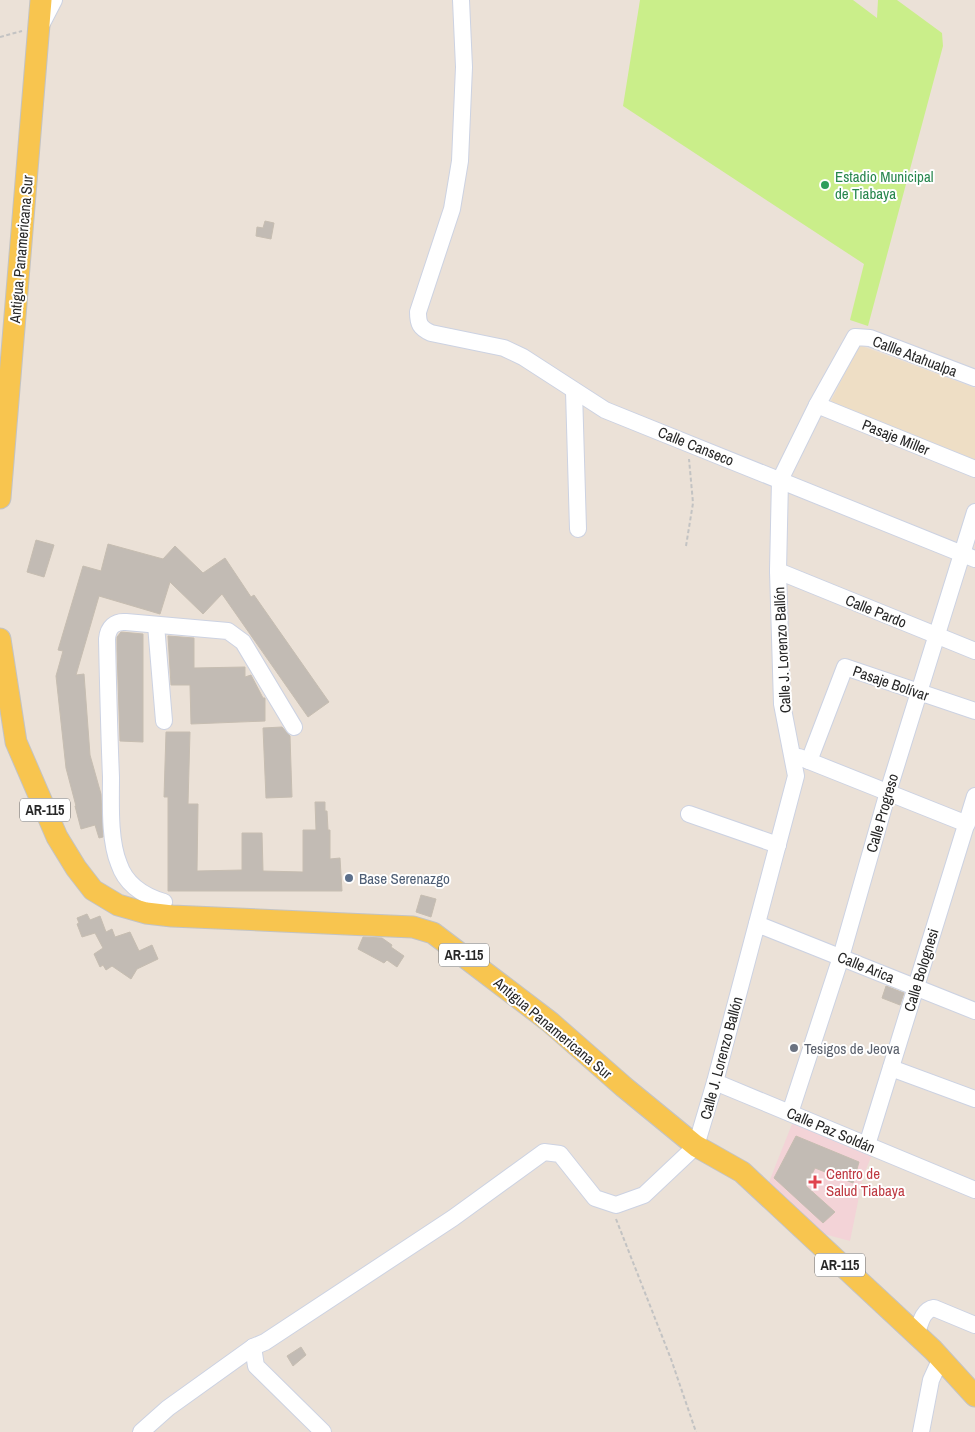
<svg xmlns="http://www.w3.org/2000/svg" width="975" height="1432" viewBox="0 0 975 1432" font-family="'Archivo Narrow',sans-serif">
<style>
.education{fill:#eedec5}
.medical{fill:#f3d3d7}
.pitch{fill:#caee8a}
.building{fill:#c2bbb4;stroke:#c6bdb1}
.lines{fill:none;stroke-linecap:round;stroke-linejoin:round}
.minor-casing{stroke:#ccd2e2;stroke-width:18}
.major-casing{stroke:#c3c3c3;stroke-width:23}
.path{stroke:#c3c3c3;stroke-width:2;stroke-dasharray:4 2.5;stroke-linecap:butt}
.minor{stroke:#fff;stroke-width:16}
.major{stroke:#f8c54f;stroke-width:21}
.leisure-dot{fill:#2e9e5b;stroke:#fff;stroke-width:2}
.service-dot{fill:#5c6f8a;stroke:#fff;stroke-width:2}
.worship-dot{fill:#6b7280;stroke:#fff;stroke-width:2}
.health-dot{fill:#e0444e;stroke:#fff;stroke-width:2}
.labels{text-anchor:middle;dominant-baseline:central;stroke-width:4;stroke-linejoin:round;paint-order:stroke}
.shield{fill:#fff;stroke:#686868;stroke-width:1}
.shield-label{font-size:14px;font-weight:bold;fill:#272727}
.leisure-label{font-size:15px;fill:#27864d;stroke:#fff;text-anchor:start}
.street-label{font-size:15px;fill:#272727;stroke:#fff}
.service-label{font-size:15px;fill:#4e5e75;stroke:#fff;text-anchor:start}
.worship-label{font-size:15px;fill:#5b616d;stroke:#fff;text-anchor:start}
.health-label{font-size:15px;fill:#be3a42;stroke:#fff;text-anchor:start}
</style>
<rect width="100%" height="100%" fill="#ebe1d7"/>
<polygon class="education" points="859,345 975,388 975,462 828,407"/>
<polygon class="medical" points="794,1119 873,1152 863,1177 850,1241 824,1234 767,1187"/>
<polygon class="pitch" points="640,0 853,0 877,18 878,0 897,0 942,33 943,46 868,326 850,320 864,264 623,106"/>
<g class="building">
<polygon points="265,221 274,223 271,239 256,236 257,227 263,228"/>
<polygon points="36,540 54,545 44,577 27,572"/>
<polygon points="108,544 163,559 175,546 203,573 225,558 251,597 254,595 329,702 308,717 222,594 203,614 170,582 160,614 99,596 76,675 84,674 90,755 101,794 103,837 99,838 95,825 81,829 75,806 76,806 66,768 56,676 63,651 58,650 83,566 101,571"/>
<polygon points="121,632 143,634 143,742 120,741 117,650 117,637"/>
<polygon points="168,636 194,638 194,668 245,667 245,677 251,675 263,698 265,698 265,721 191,724 190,685 171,685"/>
<polygon points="282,727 290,736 292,797 266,798 263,728"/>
<polygon points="166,732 190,732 188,804 198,804 197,871 242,870 242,833 262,833 263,871 303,872 303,830 316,830 315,802 325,802 325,811 327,811 328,830 330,830 330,859 340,858 342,891 168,891 168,797 164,797"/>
<polygon points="421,895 436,899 431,917 416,912"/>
<polygon points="87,914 90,920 100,916 106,932 112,929 115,937 130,932 139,951 152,945 158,959 137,969 131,979 112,966 106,970 103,965 100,967 94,954 103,948 95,933 82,937 77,924 79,923 77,918"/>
<polygon points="363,937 382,938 392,945 391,947 404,956 397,967 387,960 384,963 358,949"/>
<polygon points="886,986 904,993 900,1005 882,998"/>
<polygon points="796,1136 859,1162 853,1183 815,1168 806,1186 835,1212 823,1223 774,1178"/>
<polygon points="301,1347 306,1355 293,1366 287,1356"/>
</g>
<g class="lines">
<defs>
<g id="minor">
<path d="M461 0 464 67 460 161 452 209 418 312C418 324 420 328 431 333L504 348 523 357 605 410 975 559"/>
<polyline points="40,27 54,0"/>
<polyline points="574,391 578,529"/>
<polyline points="817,405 975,469"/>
<polyline points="778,571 975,651"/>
<polyline points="156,625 164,721"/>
<polyline points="799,757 967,824"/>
<polyline points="809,761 845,667 975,711"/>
<polyline points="689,814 778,845"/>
<path d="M164 902C144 896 126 885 119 864 109 840 111 802 111 777 109 731 108 685 107 639 108 627 115 621 126 622L228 631 243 642 294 727"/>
<polyline points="757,924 975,1011"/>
<polyline points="891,1068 975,1099"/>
<polyline points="715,1082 975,1190"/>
<polyline points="790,1113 841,957 888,792 975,512"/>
<polyline points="867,1145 975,796"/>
<path d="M916 1336C920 1325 922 1310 934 1308L975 1325"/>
<polyline points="253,1347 256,1366 323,1432"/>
<polyline points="141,1432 168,1408 253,1347 265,1342 453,1218 544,1152 560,1154 595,1198 616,1205 644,1195 696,1146 715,1082 796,776 782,704 778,571 780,480 817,405 855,337 870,338 975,378"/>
<polyline points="921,1432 931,1380 941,1358"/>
</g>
<g id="major">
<polyline points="0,498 41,0"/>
<polyline points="0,639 16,742 57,837 76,868 93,890 118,905 146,913 172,916 390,926 413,927 433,933 550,1022 624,1087 696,1146 742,1172 933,1350 975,1396"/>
</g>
</defs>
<use href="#minor" class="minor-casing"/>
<use href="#major" class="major-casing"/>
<g class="path">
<polyline points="0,37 22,31"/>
<polyline points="686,546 693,503 689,459"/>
<polyline points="616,1219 671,1359 696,1432"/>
</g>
<use href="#minor" class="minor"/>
<use href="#major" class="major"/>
</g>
<circle class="leisure-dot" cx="825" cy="185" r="5"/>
<circle class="service-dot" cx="349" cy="878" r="5"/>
<circle class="worship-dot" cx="794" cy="1048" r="5"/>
<path class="health-dot" d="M812.5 1174.5h5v5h5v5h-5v5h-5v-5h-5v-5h5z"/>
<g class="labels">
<g class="shield">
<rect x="20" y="798.5" width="50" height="23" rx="4"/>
<rect x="439" y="943.5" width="50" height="23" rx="4"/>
<rect x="815" y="1253.5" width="50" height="23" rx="4"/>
</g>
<g class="shield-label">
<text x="45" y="810">AR-115</text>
<text x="464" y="955">AR-115</text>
<text x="840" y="1265">AR-115</text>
</g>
<g class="leisure-label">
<text x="835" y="176">Estadio Municipal<tspan x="835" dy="17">de Tiabaya</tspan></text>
</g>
<g class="street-label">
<text transform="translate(21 249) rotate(-85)">Antigua Panamericana Sur</text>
<text transform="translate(915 356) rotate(21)">Callle Atahualpa</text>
<text transform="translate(896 437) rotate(22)">Pasaje Miller</text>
<text transform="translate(696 446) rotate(22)">Calle Canseco</text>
<text transform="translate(876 611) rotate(22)">Calle Pardo</text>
<text transform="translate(782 650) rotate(-93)">Calle J. Lorenzo Ballón</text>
<text transform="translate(891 683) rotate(19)">Pasaje Bolívar</text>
<text transform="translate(882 813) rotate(-74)">Calle Progreso</text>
<text transform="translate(866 967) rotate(22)">Calle Arica</text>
<text transform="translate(921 970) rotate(-73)">Calle Bolognesi</text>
<text transform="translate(553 1028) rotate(40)">Antigua Panamericana Sur</text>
<text transform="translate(721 1058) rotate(-75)">Calle J. Lorenzo Ballón</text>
<text transform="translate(831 1130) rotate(23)">Calle Paz Soldán</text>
</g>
<g class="service-label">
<text x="359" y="878">Base Serenazgo</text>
</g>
<g class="worship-label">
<text x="804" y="1048">Tesigos de Jeova</text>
</g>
<g class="health-label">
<text x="826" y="1173">Centro de<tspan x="826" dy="17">Salud Tiabaya</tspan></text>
</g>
</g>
</svg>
